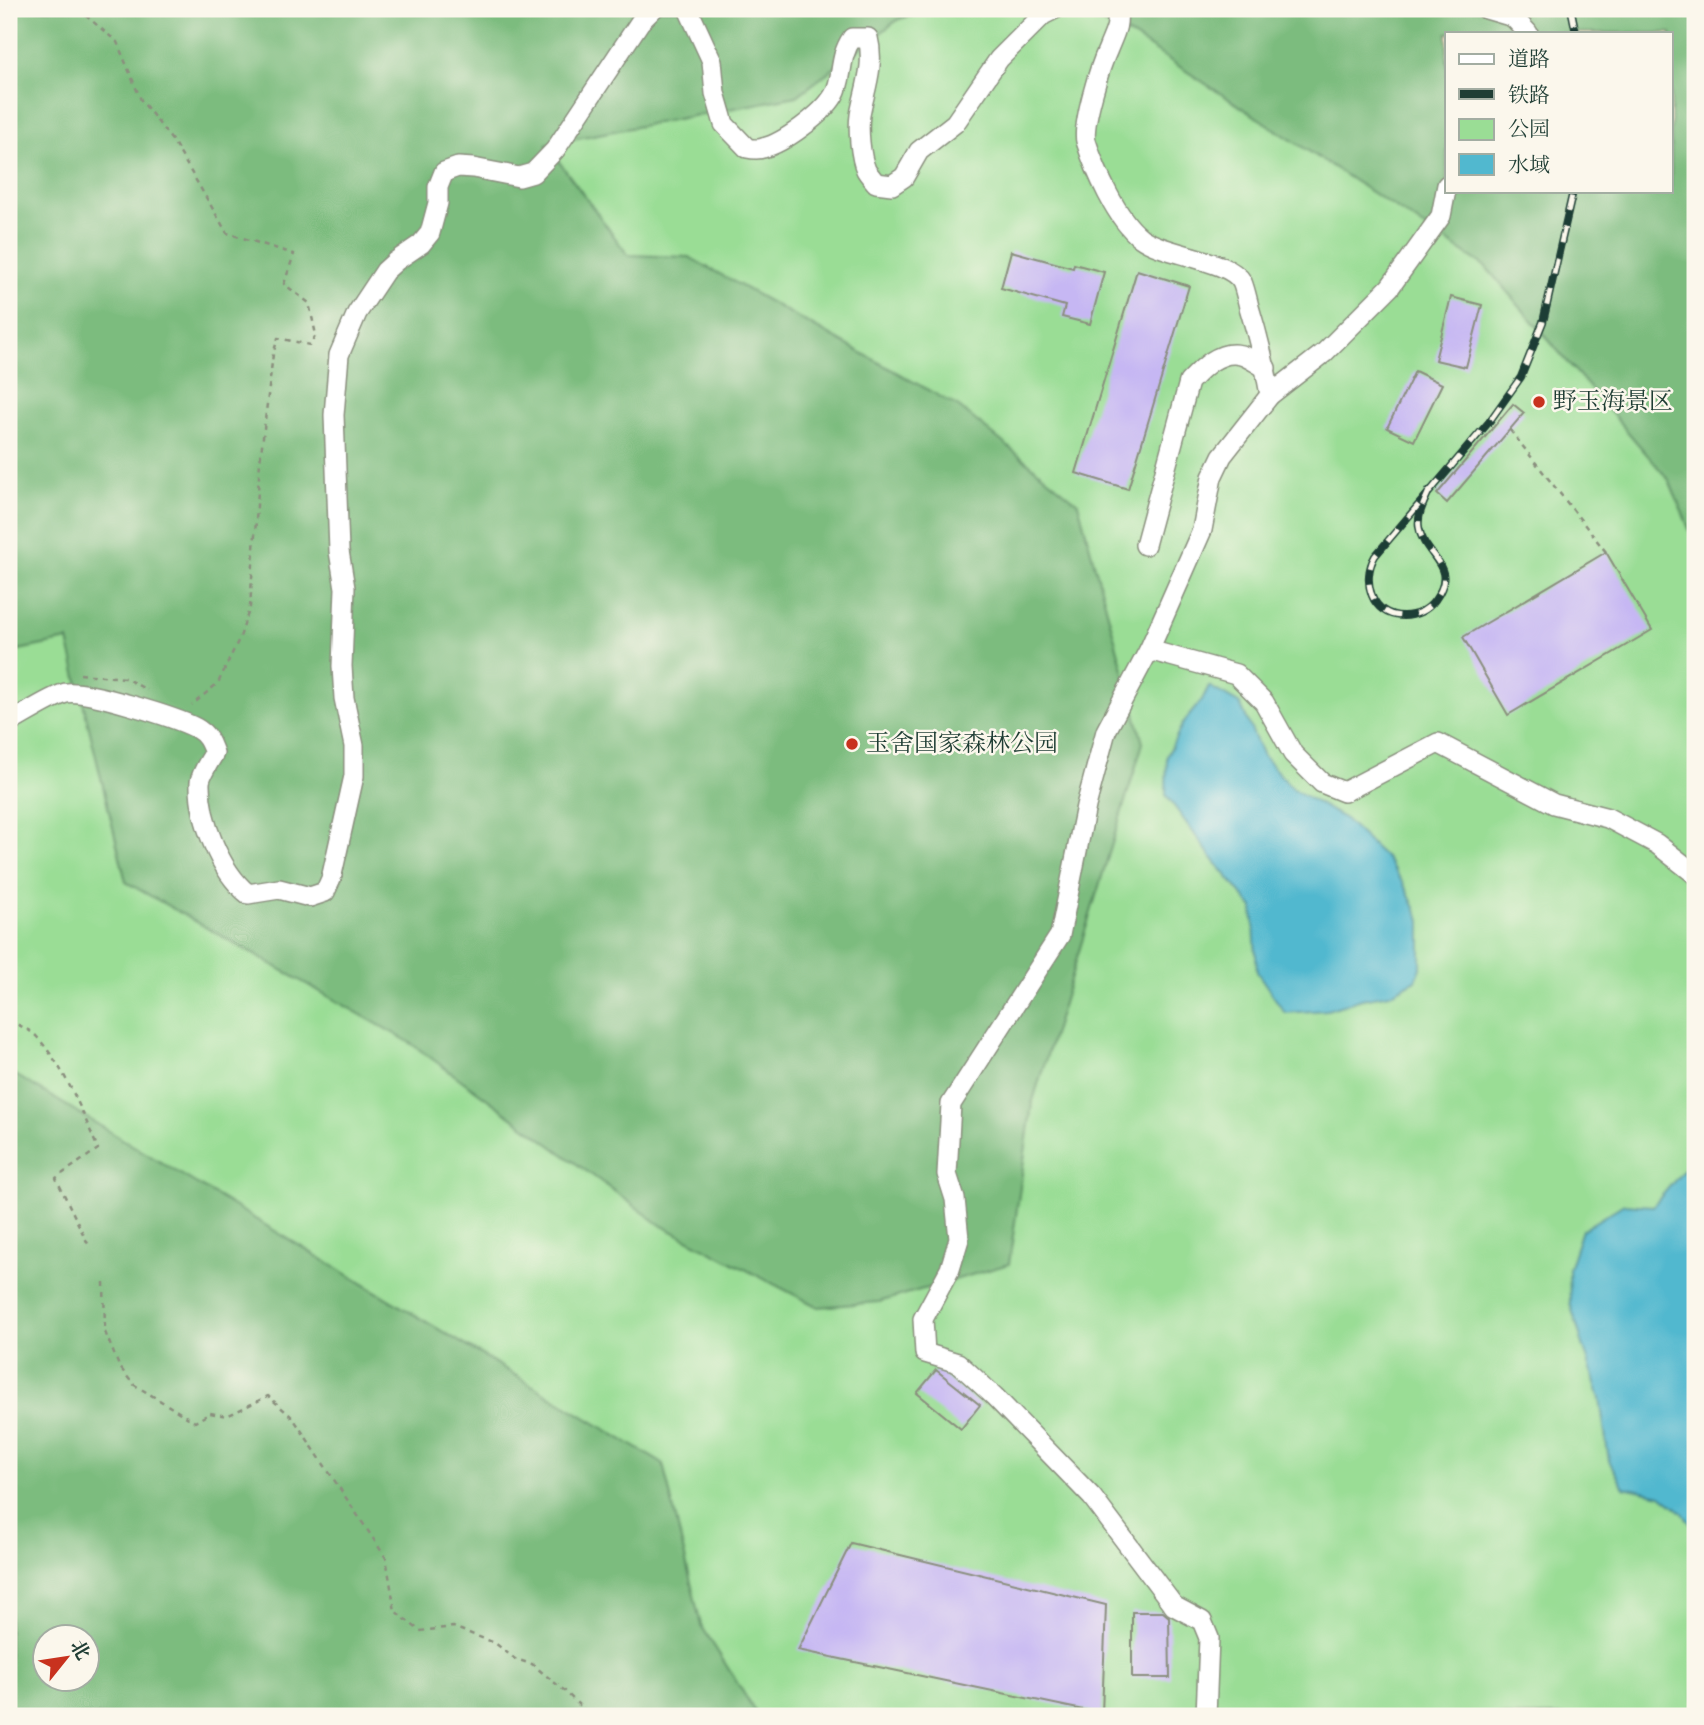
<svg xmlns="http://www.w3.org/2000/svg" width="1704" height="1725" viewBox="0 0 1704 1725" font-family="'IM FELL English','Noto Serif SC',serif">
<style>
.green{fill:#9add95;stroke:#5c8d64;stroke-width:2;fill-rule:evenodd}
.forest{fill:#7bbc7e;stroke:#4d7c59;stroke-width:2;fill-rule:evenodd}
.water{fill:#51b8cf;stroke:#387a82;stroke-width:2}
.building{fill:#c6b7f3}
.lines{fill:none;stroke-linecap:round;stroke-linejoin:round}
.minor-casing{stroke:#8a8f7e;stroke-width:22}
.path{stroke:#8a8f7e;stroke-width:2.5;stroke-dasharray:5 5;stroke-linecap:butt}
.minor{stroke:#fff;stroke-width:19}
.rail-casing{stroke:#1f3d34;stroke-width:8}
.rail{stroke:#fbf7ec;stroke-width:5;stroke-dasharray:16;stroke-linecap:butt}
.poi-dot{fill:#c8321e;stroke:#fbf7ec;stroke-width:2.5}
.labels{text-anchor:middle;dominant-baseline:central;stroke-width:5;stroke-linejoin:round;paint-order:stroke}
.poi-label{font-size:24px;fill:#1f3d34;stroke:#fbf7ec;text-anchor:start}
</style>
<rect width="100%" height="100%" fill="#fbf7ec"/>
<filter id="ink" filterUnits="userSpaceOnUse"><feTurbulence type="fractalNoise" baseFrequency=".0143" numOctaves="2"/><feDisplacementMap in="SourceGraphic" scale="14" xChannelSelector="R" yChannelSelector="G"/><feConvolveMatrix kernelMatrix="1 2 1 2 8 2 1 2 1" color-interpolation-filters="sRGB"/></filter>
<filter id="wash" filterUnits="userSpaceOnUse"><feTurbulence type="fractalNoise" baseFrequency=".00686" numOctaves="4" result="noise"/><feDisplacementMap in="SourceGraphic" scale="28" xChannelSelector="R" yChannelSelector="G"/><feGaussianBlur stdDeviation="1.57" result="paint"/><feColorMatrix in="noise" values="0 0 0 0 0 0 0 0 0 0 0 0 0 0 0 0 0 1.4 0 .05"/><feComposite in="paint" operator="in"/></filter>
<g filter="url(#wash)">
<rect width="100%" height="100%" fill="#f4e1c7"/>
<path class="green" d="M9 9H1695V1716H620L9 1297ZM1447 33H1671V191H1447Z"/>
<g class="forest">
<polygon points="9,9 938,9 899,19 797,96 546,144 628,255 689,257 959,407 1078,503 1143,743 1032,1104 1009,1264 879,1302 818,1307 662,1226 409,1042 126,882 68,640 9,652"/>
<path d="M1070 9H1695V543L1669 480 1486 267 1134 37ZM1447 33H1671V191H1447Z"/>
<path d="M9 1071 663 1464 701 1625 758 1716H9ZM46 1638H88V1680H46Z"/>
</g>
<g class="water">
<polygon points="1209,686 1240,704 1263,756 1293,789 1345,819 1386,858 1403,883 1421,920 1421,968 1416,980 1390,994 1362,999 1327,1010 1285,1013 1257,972 1253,908 1212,858 1166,795 1167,756 1183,723 1202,700"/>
<polygon points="1695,1149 1695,1530 1682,1512 1661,1495 1624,1487 1609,1461 1600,1399 1570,1303 1569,1269 1582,1230 1624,1204 1653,1206 1688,1165"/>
</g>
<g id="blocks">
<g class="building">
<polygon points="1011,251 1073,268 1074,264 1104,272 1090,324 1062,317 1065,306 1001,288"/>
<polygon points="1137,270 1189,286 1128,489 1076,473"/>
<polygon points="1451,297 1482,305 1466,367 1435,360"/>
<polygon points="1415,371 1442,384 1414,441 1387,428"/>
<polygon points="1513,404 1524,413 1447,503 1437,494"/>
<polygon points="1606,552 1652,630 1508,715 1463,637"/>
<polygon points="936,1370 980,1405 961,1429 917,1393"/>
<polygon points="851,1543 1106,1605 1102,1714 798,1650"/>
<polygon points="1132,1612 1163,1612 1169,1617 1170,1678 1132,1678"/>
</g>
</g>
</g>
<g filter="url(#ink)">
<use href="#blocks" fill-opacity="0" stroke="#8a8f7e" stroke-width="2"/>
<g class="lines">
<defs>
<g id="minor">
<path d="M688 9 712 61 715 93 724 124 747 148C752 149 758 150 763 148 784 143 823 114 834 95 844 78 838 58 852 38H868C875 65 865 88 860 115 858 129 860 156 866 170 868 174 873 179 876 183L892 185 904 177 919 151 955 123 999 59 1043 15 1055 9"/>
<path d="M1117 9C1119 28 1114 33 1108 49 1100 66 1082 124 1086 141 1095 170 1116 219 1141 238 1164 255 1229 259 1242 282 1245 289 1247 299 1249 307 1258 336 1265 365 1270 395"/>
<polyline points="1486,9 1513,17 1528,33"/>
<path d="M1145 545 1189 382C1201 369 1220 349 1241 355 1249 357 1258 364 1266 368"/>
<polyline points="1149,650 1236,674 1264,702 1293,754 1322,783 1344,792 1438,743 1554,804 1608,818 1657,844 1695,874"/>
<path d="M9 723C24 715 51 697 66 693 85 689 177 718 196 728 207 734 210 742 214 753 210 761 201 773 200 782 199 819 220 871 248 894L279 889 310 897 325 892 331 879 354 776V746L344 698 342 666 345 588 339 551 334 415 339 355 357 313 385 271 396 261 421 244 430 233 438 203V187L444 172 458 167 473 168 519 177 533 173 555 150 640 22 653 9"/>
<polyline points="1206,1716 1209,1638 1202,1621 1174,1606 1092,1497 994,1396 958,1363 925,1353 923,1319 950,1269 959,1239 955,1199 947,1174 951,1104 1060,935 1086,806 1106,731 1149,650 1202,530 1212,477 1222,456 1270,395 1324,353 1390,287 1441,216 1447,185"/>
</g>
</defs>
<use href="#minor" class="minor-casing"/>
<g class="path">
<polyline points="78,9 117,42 141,100 174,143 227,233 294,254 284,284 309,303 316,335 310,345 278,338 273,354 260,462 250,607 240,637 218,683 192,705"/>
<polyline points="1510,430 1606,552"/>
<polyline points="80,674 125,678 147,690"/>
<path d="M9 1020C18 1025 31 1030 37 1037 65 1068 82 1111 98 1149L56 1178 90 1248"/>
<polyline points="104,1282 105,1332 119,1366 133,1384 195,1422 210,1413 227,1416 268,1396 293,1418 386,1558 395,1611 420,1631 453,1627 495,1643 515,1659 532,1664 566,1692 590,1716"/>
</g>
<use href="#minor" class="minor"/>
<defs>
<g id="rail">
<polyline points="1571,9 1576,33"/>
<path d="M1429 491C1424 503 1417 515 1419 527 1423 557 1460 565 1435 600 1428 610 1416 616 1403 616 1371 616 1361 580 1375 556L1489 422 1521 377 1543 322 1573 191"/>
</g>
</defs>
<use href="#rail" class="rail-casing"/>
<use href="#rail" class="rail"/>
</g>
</g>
<g class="poi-dot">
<circle cx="1539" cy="402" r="7"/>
<circle cx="852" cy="744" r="7"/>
</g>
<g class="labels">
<g class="poi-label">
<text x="1553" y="402">野玉海景区</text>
<text x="866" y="744">玉舍国家森林公园</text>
</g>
</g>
<rect width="1704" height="1725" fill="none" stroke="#fbf7ec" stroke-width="35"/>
<rect x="1445" y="32" width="228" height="161" fill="#fbf7ec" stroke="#a3ada2" stroke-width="2"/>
<rect x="1459" y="54" width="35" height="10" fill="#ffffff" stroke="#a3ada2" stroke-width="2"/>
<text x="1508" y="66" font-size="21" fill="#1f3d34">道路</text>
<rect x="1459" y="89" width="35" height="10" fill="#1f3d34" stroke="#a3ada2" stroke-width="2"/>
<text x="1508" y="102" font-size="21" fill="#1f3d34">铁路</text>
<rect x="1459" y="119" width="35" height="21" fill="#9add95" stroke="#a3ada2" stroke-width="2"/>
<text x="1508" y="136" font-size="21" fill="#1f3d34">公园</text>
<rect x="1459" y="154" width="35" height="21" fill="#51b8cf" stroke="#a3ada2" stroke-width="2"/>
<text x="1508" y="172" font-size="21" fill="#1f3d34">水域</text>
<g transform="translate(66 1658) rotate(60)"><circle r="33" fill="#fbf7ec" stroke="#a3ada2" stroke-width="2"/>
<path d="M0-5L12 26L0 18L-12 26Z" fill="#c8321e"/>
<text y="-10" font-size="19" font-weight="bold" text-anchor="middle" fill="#1f3d34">北</text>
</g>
</svg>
